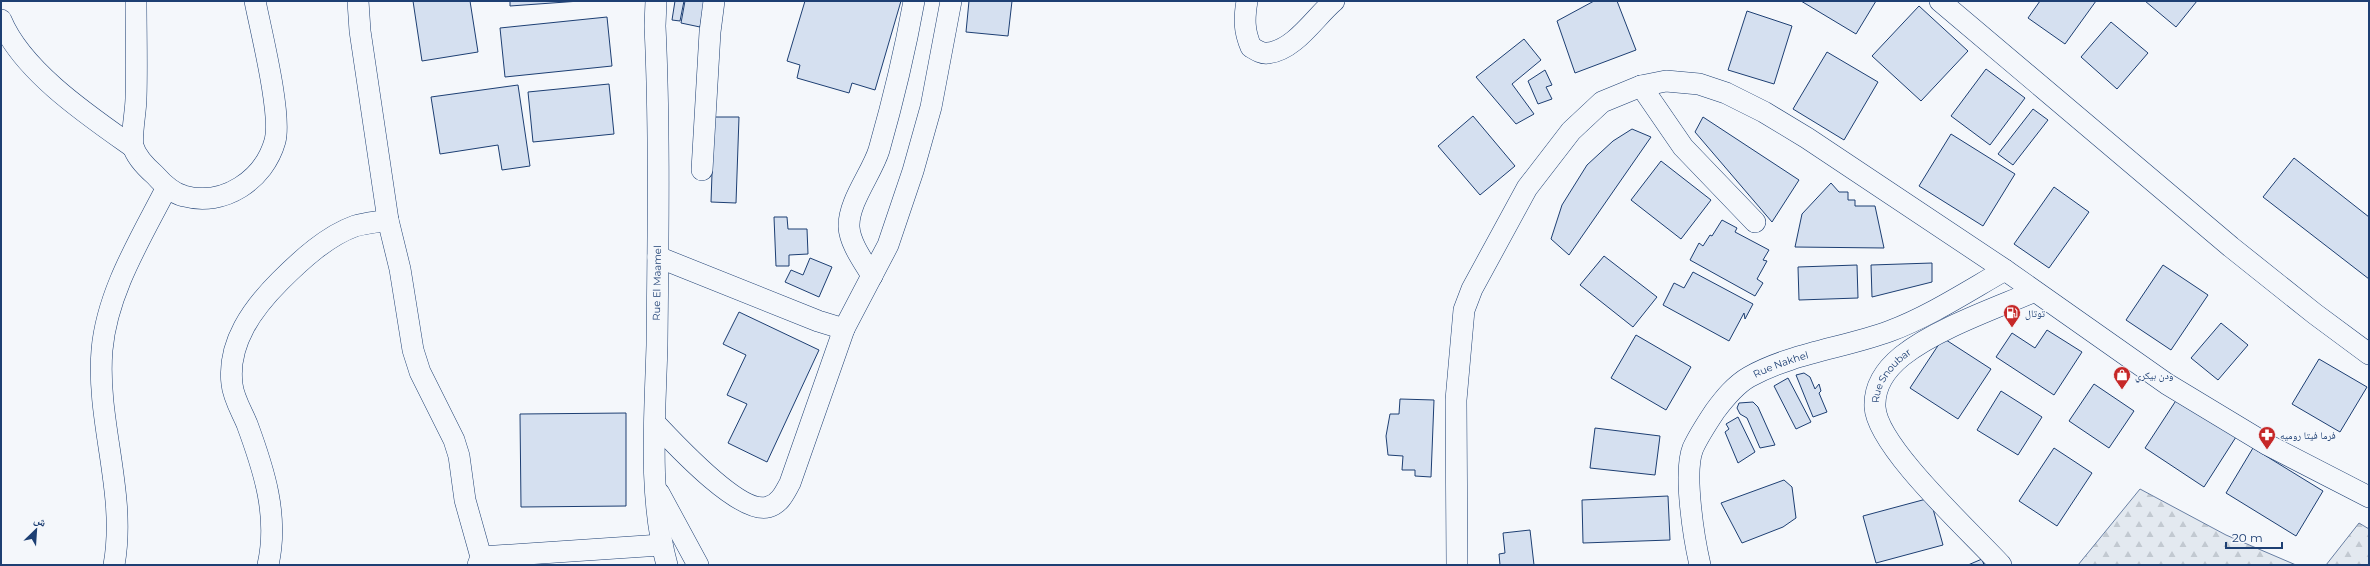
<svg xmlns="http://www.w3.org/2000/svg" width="2370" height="566" viewBox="0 0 2370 566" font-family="Montserrat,'Noto Naskh Arabic',sans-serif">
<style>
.forest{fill:url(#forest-firs);stroke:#687fa3}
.building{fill:#d5e0f0;stroke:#1d3f73}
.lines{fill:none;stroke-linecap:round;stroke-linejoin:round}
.minor-casing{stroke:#1d3f73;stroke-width:22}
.minor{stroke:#f4f7fb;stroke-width:21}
.labels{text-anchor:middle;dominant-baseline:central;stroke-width:3;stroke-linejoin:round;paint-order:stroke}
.street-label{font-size:10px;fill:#1d3f73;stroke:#f4f7fb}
.poi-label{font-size:10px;fill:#1d3f73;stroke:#f4f7fb;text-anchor:start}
</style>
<defs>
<pattern id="forest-firs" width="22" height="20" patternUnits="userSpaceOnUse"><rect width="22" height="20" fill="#e3e9f0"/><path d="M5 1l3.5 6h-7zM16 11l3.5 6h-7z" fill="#c2c9d1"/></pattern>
</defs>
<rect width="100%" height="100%" fill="#f4f7fb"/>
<g class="forest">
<polygon points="2140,489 2226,535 2296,565 2078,565"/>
<polygon points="2359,523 2369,529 2369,565 2326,565"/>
</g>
<g class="building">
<polygon points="413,1 470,1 478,52 422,61"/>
<polygon points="510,1 580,1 510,6"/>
<polygon points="675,1 684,1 680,21 672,20"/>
<polygon points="685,1 705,1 700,27 681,23"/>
<polygon points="805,1 901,1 875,90 852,83 849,93 797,78 800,65 787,61"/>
<polygon points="969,1 1012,1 1008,36 966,32"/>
<polygon points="1594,1 1617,1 1636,50 1575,73 1557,21"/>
<polygon points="1801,1 1876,1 1856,34"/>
<polygon points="2040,1 2096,1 2065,44 2028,18"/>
<polygon points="2145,1 2197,1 2176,27"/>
<polygon points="1919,6 1968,51 1921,101 1872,56"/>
<polygon points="1747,11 1792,26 1774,84 1728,70"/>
<polygon points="607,17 612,66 505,77 500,28"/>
<polygon points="2111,22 2148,53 2117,89 2081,57"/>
<polygon points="1524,39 1541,60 1512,84 1534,114 1516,124 1476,77"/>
<polygon points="1827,52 1878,82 1844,140 1793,109"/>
<polygon points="1986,69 2025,98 1990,145 1951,116"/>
<polygon points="1545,70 1552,85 1546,87 1552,99 1538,104 1528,81"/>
<polygon points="609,84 614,134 533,142 528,92"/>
<polygon points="518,85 530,166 502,170 498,145 440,154 431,97"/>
<polygon points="2033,109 2048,120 2013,165 1998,154"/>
<polygon points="1473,116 1515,166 1480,195 1438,146"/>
<polygon points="714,117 739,117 736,203 711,202"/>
<polygon points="1703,117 1799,180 1772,222 1695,132"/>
<polygon points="1632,129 1651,137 1569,255 1551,239 1562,205 1587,165 1613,141"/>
<polygon points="1951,134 2015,174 1983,226 1919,186"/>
<polygon points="2294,158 2369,217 2369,279 2263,197"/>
<polygon points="1661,161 1711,200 1681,239 1631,200"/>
<polygon points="1831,183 1839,192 1848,192 1848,200 1855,200 1855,206 1875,206 1884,248 1795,247 1802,214"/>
<polygon points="2054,187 2089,212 2049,268 2014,244"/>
<polygon points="774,217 787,217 788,229 807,229 808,254 789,255 789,266 776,266"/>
<polygon points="1722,220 1737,228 1735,232 1769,250 1763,260 1767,261 1757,279 1763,283 1755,296 1690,260 1699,243 1703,246 1710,235 1712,236"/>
<polygon points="1604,256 1657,297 1633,327 1580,285"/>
<polygon points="810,258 832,267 819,297 785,282 791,270 803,275"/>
<polygon points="1932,263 1932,282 1872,297 1871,265"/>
<polygon points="1857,265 1858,298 1799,300 1798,267"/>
<polygon points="2163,265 2208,295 2171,350 2126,320"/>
<polygon points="1693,272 1753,304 1745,319 1744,313 1729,341 1663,305 1674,283 1684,288"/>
<polygon points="739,312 819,350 767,462 728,443 747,404 727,395 746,355 723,344"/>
<polygon points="2221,323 2248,345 2218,380 2191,358"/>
<polygon points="2047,330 2082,352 2054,395 1996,357 2012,333 2035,348"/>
<polygon points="1636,335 1691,367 1666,410 1611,378"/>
<polygon points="1943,338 1991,369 1958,419 1910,388"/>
<polygon points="2319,359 2367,387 2340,432 2292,404"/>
<polygon points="1804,373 1810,377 1815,389 1819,384 1821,391 1819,393 1827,412 1813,417 1796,375"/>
<polygon points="1788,378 1811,422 1796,429 1774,386"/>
<polygon points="2094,384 2134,411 2109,448 2069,421"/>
<polygon points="2001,391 2042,417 2018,455 1977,430"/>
<polygon points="1400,399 1434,400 1431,477 1415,476 1415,470 1402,470 1403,456 1388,455 1386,436 1390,414 1399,414"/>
<polygon points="2177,399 2236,437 2204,487 2145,448"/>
<polygon points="1753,402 1758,407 1775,445 1760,448 1747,418 1740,414 1737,408 1739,403"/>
<polygon points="626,413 626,506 521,507 520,414"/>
<polygon points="1738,417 1755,452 1738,463 1725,432 1729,429 1726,424"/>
<polygon points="1595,428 1660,436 1655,475 1590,468"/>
<polygon points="2054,448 2092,473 2057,526 2019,501"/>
<polygon points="2253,448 2323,491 2296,536 2226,493"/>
<polygon points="1784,480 1792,487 1796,518 1783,527 1742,543 1721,503"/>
<polygon points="1668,496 1670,540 1583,543 1582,500"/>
<polygon points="1930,498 1943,545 1876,563 1863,516"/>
<polygon points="1530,530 1534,565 1500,565 1499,554 1505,553 1503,533"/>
<polygon points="1982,559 1984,565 1968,565"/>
</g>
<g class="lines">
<defs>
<g id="minor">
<path d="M136 1C136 33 137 66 136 98 136 111 131 134 133 146 136 157 147 168 155 175 163 184 172 193 184 196 224 207 264 180 275 141 282 115 261 31 255 1"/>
<polyline points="358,1 360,31 388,220 400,269 413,350 420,372 454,440 459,456 465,500 481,557 478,565"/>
<path d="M656 1 655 26C660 132 658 239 657 345 655 417 648 495 667 565"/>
<path d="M1247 1C1244 19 1244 31 1251 47 1256 50 1262 54 1268 53 1295 50 1315 17 1334 1"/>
<polyline points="1940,1 2231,247 2315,314 2369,354"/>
<path d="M1 20C22 71 89 116 133 147"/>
<polyline points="1641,86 1683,147 1755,222"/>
<polyline points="702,170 710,32 714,1"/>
<polyline points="658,257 818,321 844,329 888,245 913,171 931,107 951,1"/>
<path d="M872 276C864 262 850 244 849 227 848 202 872 173 879 150 893 101 905 51 914 1"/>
<path d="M655 423C674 443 740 515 768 507 780 504 785 492 790 483L844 329"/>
<polyline points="659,493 698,565"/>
<polyline points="481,557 661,545"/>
<path d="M114 565C127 493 96 422 102 350 107 292 141 238 167 187"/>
<path d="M268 565C279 516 264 470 247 424 242 412 233 397 232 384 227 343 253 308 280 281 301 260 327 236 355 226 366 223 378 222 388 220"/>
<polyline points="1457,565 1456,400 1464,310 1472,289 1527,188 1571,131 1602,102 1641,86 1666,81 1699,84 1726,93 1764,112 1807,138 2005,270 2167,384 2268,445 2369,497"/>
<path id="s1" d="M1700 565C1694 539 1683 472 1693 448 1699 435 1707 423 1715 411 1724 399 1735 385 1749 377 1792 353 1844 348 1890 331 1930 316 1968 291 2005 270"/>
<path id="s2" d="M2001 565C1972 533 1877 447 1875 407 1874 386 1886 369 1902 356 1936 329 1993 309 2033 292"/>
</g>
</defs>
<use href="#minor" class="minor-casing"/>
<use href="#minor" class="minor"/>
</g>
<defs>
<symbol id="fuel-pin" viewBox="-11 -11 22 30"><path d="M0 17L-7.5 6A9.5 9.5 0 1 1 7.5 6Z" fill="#c62828" stroke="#f4f7fb"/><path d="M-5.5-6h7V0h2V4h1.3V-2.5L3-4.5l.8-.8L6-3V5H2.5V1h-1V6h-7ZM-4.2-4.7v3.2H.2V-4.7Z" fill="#fff"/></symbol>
<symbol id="shop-pin" viewBox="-11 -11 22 30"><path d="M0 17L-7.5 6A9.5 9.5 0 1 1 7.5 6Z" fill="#c62828" stroke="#f4f7fb"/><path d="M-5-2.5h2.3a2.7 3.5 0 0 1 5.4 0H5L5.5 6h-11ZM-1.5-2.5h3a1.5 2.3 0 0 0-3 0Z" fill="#fff"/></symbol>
<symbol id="pharmacy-pin" viewBox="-11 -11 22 30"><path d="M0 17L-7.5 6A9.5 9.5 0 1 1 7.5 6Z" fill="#c62828" stroke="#f4f7fb"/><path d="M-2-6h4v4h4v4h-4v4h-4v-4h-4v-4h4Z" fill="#fff"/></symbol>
</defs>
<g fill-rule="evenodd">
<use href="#fuel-pin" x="2002" y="303" width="20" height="27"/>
<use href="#shop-pin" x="2112" y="365" width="20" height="27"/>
<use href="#pharmacy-pin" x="2257" y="425" width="20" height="27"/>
</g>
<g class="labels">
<g class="street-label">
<text transform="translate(657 283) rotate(-89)">Rue El Maamel</text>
<text stroke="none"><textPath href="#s1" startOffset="244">Rue Nakhel</textPath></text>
<text stroke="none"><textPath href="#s2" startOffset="241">Rue Snoubar</textPath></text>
</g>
<g class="poi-label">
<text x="2025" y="313">توتال</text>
<text x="2135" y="375">ودن بيكري</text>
<text x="2280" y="435">فرما فيتا روميه</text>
</g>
</g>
<rect width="2370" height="566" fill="none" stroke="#1d3f73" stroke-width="4"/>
<g transform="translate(36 530) rotate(25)" stroke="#f4f7fb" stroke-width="3" paint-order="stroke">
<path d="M0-3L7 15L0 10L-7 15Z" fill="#1d3f73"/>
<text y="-6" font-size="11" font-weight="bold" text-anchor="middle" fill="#1d3f73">ش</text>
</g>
<path d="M2226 542v6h56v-6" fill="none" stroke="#1d3f73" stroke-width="2"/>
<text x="2232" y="542" font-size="12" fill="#1d3f73" stroke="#f4f7fb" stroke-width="3" paint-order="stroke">20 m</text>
</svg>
